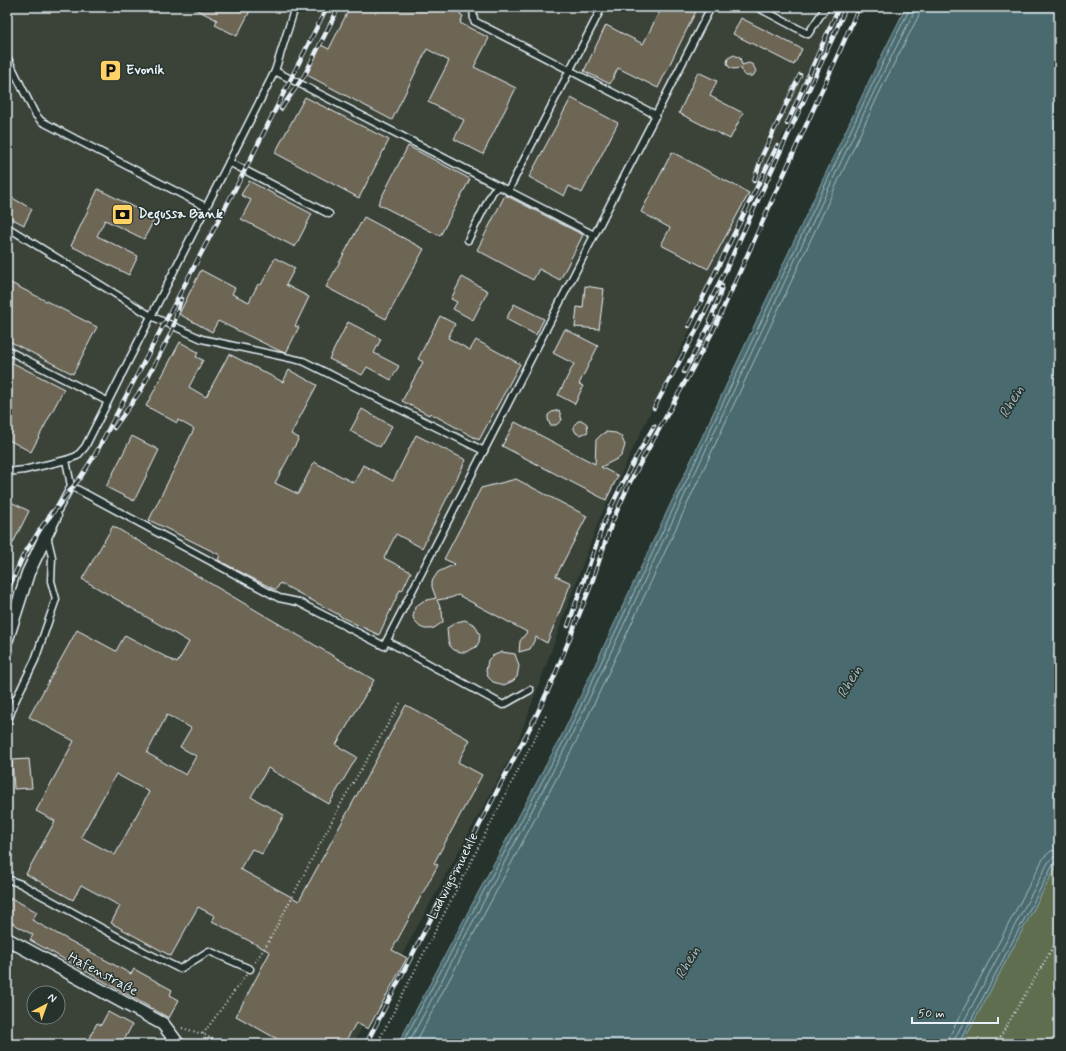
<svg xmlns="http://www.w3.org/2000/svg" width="1066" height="1051" viewBox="0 0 1066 1051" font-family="Mynerve,sans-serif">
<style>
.built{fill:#3b4239;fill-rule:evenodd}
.green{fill:#5e6e50;stroke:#a3b0a4}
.water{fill:#486a6e;stroke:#88a0a5}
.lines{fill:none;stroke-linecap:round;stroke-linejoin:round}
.shore{stroke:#a8bbc1;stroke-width:1}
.building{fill:#6d6655;stroke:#e8f1f8;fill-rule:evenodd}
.lane-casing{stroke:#e8f1f8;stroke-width:9}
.street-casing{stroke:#e8f1f8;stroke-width:15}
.path{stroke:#e8f1f8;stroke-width:2;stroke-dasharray:1 3;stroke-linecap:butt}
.lane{stroke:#26332d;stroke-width:6}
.street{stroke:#26332d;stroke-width:12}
.rail-casing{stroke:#e8f1f8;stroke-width:4.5}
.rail{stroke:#26332d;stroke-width:3;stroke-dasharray:9;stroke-linecap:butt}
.labels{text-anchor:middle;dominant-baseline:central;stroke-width:3;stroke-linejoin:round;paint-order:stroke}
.poi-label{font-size:14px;font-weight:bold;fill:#e8f1f8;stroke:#26332d;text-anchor:start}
.street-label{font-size:14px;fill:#e8f1f8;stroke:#26332d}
.water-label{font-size:15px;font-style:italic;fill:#a8bbc1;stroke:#26332d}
</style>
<rect width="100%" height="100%" fill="#26332d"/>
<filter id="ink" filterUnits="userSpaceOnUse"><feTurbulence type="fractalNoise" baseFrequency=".025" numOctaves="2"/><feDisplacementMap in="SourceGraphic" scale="8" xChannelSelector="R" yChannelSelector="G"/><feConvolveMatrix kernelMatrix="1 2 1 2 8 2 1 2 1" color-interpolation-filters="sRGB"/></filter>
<g filter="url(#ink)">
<path class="built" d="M7 7H839L826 45 599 520 516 747 353 1044H7ZM34 993H58V1017H34Z"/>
<polygon class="green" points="1059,861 1059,1044 962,1044"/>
<polygon class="water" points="906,7 1059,7 1059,861 962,1044 398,1044 564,731 870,79"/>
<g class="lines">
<g class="shore">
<polyline points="402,1044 568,733 874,81 909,10 909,7"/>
<polyline points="408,1044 572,735 878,83 914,12 914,7"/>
<polyline points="415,1044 578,738 883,85 919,15 920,7"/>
<polyline points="948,1044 950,1035 1044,857 1051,851 1059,850"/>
<polyline points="954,1044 955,1038 1049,861 1054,857 1059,856"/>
<polyline points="959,1044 960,1041 1054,863 1056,861 1059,861"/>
</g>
</g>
<g class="building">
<polygon points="191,7 252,7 237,36 215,25 217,20"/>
<polygon points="350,7 463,7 460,14 463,16 460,23 489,38 474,67 516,88 483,154 454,139 464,120 428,102 449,61 427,49 392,120 307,75 321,45 329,49"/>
<polygon points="662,7 698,7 658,88 618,68 610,84 584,71 606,25 643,44"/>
<polygon points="741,18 802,49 794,65 733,34"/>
<polygon points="734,55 740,58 742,65 749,63 753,65 756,71 753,76 746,76 743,74 741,68 733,69 729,67 727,63 728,58"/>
<polygon points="698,72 717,81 710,96 743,113 730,139 679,113"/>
<polygon points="305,97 389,140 359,198 275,153"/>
<polygon points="571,98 618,123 582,193 569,186 564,196 529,177"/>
<polygon points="408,146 470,179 440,236 378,204"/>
<polygon points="672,152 749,193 708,269 661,245 670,228 641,212"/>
<polygon points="249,181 312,214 295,247 241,219 251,200 241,195"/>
<polygon points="98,189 155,218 144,239 105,220 97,236 138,256 129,275 71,246"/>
<polygon points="7,195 32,209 24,225 7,216"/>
<polygon points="505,195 583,235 560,280 539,269 533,280 477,250"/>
<polygon points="364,217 424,249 386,319 326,287"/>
<polygon points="275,258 295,268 286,285 309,297 295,326 299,327 286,353 280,351 218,321 212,332 179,314 201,270 235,288 232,294 249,302 258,284 261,285"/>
<polygon points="462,277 488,291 473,320 453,309 457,302 451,299"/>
<polygon points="7,281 97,327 73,374 7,340"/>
<polygon points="585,286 604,289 599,329 575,327 577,307 583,308"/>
<polygon points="514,304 544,319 536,335 506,319"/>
<polygon points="440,316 455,324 448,338 470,350 476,340 520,364 479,440 430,413 429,415 402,401 423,362 418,359"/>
<polygon points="348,322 381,339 374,353 399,366 391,380 367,367 362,375 329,359"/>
<polygon points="565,329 598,346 579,384 583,386 575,404 558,395 574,364 553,353"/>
<polygon points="180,342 198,352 196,357 203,360 189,387 206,397 229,354 283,382 289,370 317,385 291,434 299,438 275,483 298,494 314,462 354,483 363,465 393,481 416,435 466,460 422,548 396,534 384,558 411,572 402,591 400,590 379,635 341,617 341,616 280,583 276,590 248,576 218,560 220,555 149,520 194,429 178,420 177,423 146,406"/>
<polygon points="7,360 64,389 31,452 7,439"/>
<polygon points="362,409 392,426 380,447 350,431"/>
<polygon points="559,410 562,420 556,425 550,425 548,419 548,415 552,412"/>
<polygon points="578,421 583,421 587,424 588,432 580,435 576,433 574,429 574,425"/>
<polygon points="515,422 595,464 596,440 602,434 606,432 616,433 621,436 625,445 622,455 619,458 601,467 618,476 606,500 502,446"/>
<polygon points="132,436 159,450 134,501 106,487"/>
<polygon points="516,479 587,516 556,576 571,583 547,643 536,637 530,649 519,652 520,641 527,632 458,595 450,598 437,600 442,611 443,622 434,628 430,629 425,629 420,627 415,622 413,617 415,607 423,601 436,598 432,587 432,581 438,572 455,564 444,559 481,488"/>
<polygon points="7,500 29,511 7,555"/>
<path d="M113 526 374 680 336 745 357 757 329 804 268 768 251 797 284 815 262 854 252 849 240 869 299 901 406 705 470 740 458 762 482 775 434 863 438 865 392 950 407 958 368 1029 356 1023 344 1044H286L236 1016 270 952 212 921 215 916 198 907 171 956 111 923 120 906 81 885 73 900 26 874 55 821 36 811 74 741 29 717 77 630 116 651 125 635 177 663 189 642 82 579ZM167 715 191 728 180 747 196 756 186 775 147 753ZM116 774 149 792 115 855 81 837Z"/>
<polygon points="465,620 475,625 480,635 479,642 476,647 466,652 461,652 454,650 450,646 448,640 447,628 457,622"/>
<polygon points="502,652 515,654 519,666 517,677 513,681 504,685 493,682 488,677 486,671 488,660 492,656"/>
<polygon points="29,759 32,788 14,789 12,760"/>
<polygon points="11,898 37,912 32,920 131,974 134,969 172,990 170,995 179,1000 169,1018 30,940 33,935 7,920 7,906"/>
<polygon points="108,1012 132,1025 122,1044 86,1044 97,1023 101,1025"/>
</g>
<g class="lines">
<defs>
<g id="lane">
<polyline points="473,7 474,21 656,115"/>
<polyline points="757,7 808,34 826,7"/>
<polyline points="7,57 35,114 41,121 206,207"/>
<polyline points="275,71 594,235"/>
<polyline points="229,162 329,214"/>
<polyline points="508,191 602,7"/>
<polyline points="7,227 151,316 202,339 303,361 484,451"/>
<polyline points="468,240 493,191 499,186"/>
<polyline points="7,350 107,401"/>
<polyline points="7,472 24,470 66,460"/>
<polyline points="71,486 66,460 77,456 85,447 275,71 295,7"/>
<polyline points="55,516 71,486 279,598 298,602 384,646 711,7"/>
<polyline points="387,641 503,705 530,690"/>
<polyline points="7,722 8,721 15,701 35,660 56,599 51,581 52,557 47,536"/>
<polyline points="7,879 21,884 145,952 180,969 209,951 250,969"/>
</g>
<g id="street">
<polyline points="7,639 28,573 55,516"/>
<polyline points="7,939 163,1024 178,1044"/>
</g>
</defs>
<use href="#lane" class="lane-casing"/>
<use href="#street" class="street-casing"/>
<g class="path">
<polyline points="255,962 268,943 343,800 401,702"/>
<polyline points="182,1028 203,1034 222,1044"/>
<polyline points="203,1034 246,975"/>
<polyline points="377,1044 546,716"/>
<polyline points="996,1044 1059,937"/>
</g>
<use href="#lane" class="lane"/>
<use href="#street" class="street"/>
<defs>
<g id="rail">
<polyline points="281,109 304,76 339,7"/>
<polyline points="787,124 839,7"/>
<polyline points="754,181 762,156 800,75"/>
<polyline points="709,322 718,301 722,286"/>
<polyline points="689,326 777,146"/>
<polyline points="684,372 714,317"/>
<polyline points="654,408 695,333 728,265 834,35 846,7"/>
<polyline points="114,428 141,390 172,331 181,299"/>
<polyline points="7,592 23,556 43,525 80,478 96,453 245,170 327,7"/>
<polyline points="568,626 605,519 629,470 654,426"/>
<polyline points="366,1044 538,712 555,675 591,585 612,522 630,482 713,331 841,48 859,7"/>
</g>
</defs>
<use href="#rail" class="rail-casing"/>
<use href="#rail" class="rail"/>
</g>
</g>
<defs>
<symbol id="parking-square" viewBox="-11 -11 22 22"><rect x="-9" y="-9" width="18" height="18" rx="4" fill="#ffd166" stroke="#26332d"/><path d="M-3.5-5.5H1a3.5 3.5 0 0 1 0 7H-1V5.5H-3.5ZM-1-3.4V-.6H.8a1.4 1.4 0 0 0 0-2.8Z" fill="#111"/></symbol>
<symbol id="bank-square" viewBox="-11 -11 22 22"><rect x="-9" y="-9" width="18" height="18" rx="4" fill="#ffd166" stroke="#26332d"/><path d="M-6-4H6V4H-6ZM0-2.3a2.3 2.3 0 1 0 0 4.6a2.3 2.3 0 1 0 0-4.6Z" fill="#111"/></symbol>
</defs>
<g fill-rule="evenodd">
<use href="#parking-square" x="98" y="58" width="25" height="25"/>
<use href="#bank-square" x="110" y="202" width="25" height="25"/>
</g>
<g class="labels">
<g class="poi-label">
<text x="126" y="70">Evonik</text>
<text x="138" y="214">Degussa Bank</text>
</g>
<g class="street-label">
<text transform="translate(453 876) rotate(-63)">Ludwigsmuehle</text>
<text transform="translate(103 974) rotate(28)">Hafenstraße</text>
</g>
<g class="water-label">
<text transform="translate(1012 402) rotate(-60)">Rhein</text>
<text transform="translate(850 682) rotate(-60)">Rhein</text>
<text transform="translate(688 963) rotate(-60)">Rhein</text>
</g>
</g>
<rect width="1066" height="1051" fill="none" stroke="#26332d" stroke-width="24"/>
<rect x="12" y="12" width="1042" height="1027" fill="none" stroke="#e8f1f8" stroke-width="1.5" filter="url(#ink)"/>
<g transform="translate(46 1005) rotate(41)"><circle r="19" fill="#26332d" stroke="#747f7e"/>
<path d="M0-3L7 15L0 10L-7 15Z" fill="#ffd166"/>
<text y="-6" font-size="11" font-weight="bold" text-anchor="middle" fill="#e8f1f8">N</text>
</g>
<path d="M912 1017v6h86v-6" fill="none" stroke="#e8f1f8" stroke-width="2"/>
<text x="918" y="1017" font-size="12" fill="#e8f1f8" stroke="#26332d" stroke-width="3" paint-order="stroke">50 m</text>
</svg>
